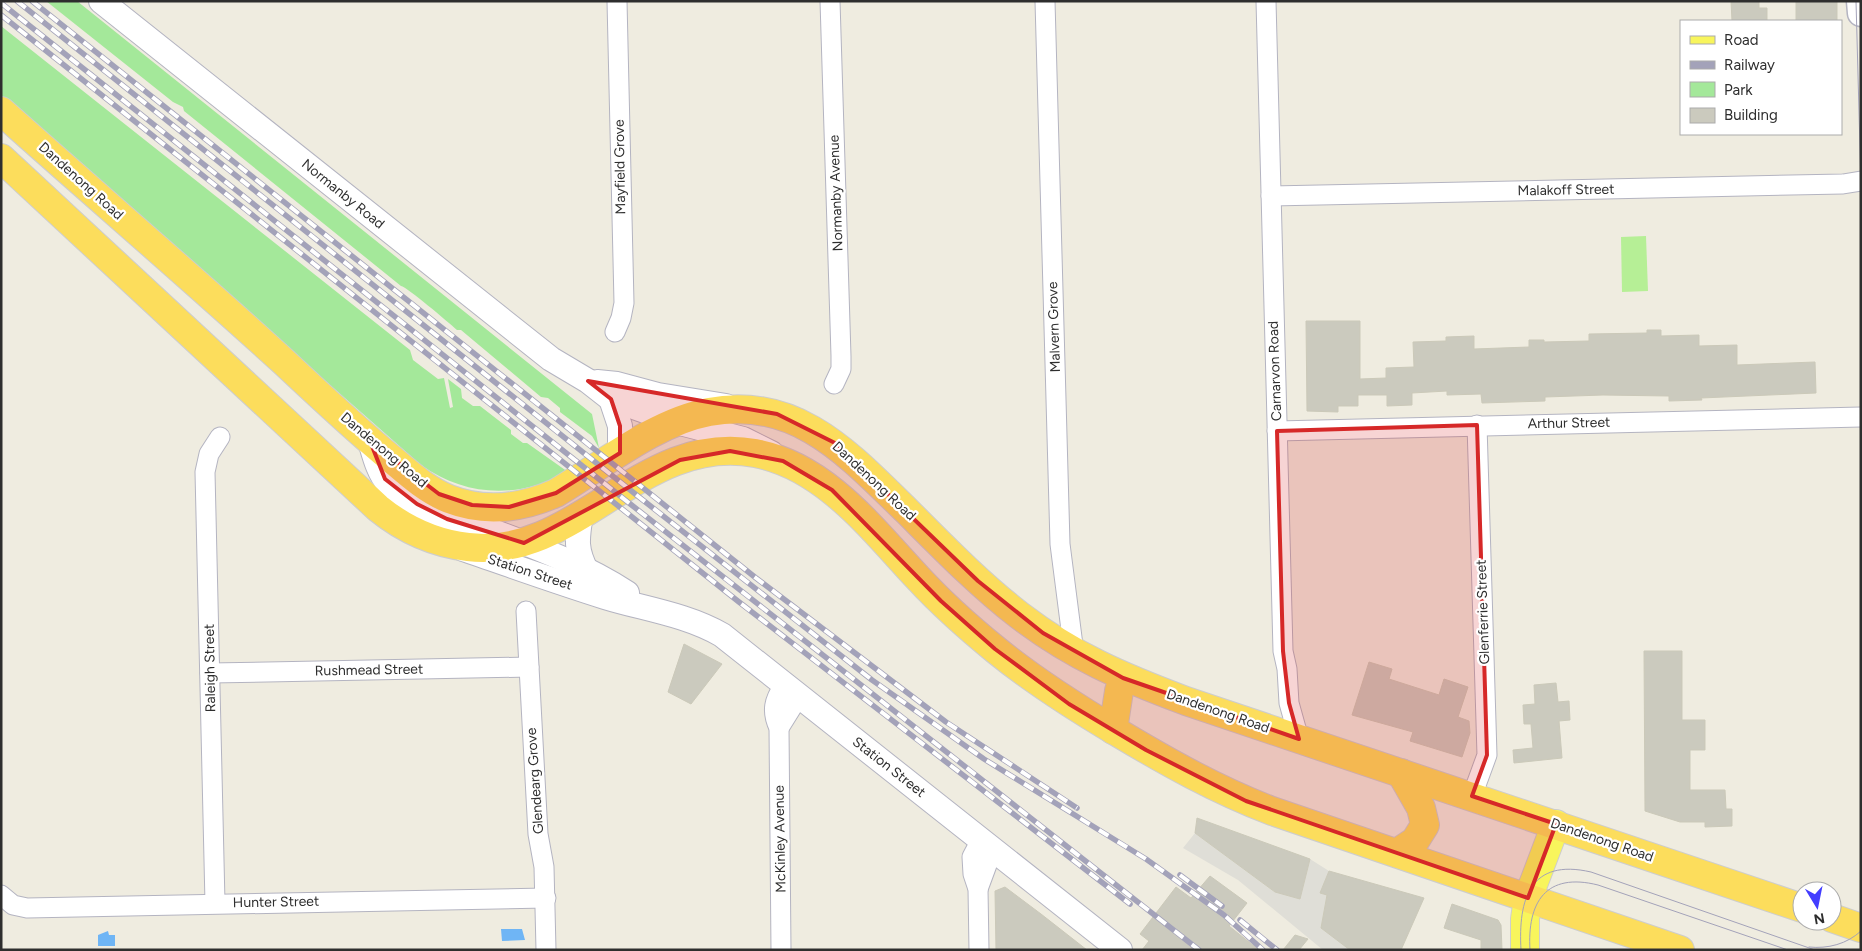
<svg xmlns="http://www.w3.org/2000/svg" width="1862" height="951" viewBox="0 0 1862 951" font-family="Figtree,sans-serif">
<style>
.green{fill:#a4e89a}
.pitch{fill:#b6ef96}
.plaza{fill:#dfded7}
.water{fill:#6fb5f5}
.building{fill:#cbcabe;stroke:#cbc9b9}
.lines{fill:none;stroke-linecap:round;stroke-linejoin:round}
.minor-casing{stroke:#b4b4c1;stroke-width:21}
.tertiary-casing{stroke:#b4b4c1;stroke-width:26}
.secondary-casing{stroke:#b4b4c1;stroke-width:29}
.primary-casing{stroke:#cdcdcd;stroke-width:30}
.trunk-casing{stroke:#cdcdcd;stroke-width:30}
.minor{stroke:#fff;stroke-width:19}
.tertiary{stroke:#fff;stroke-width:24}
.secondary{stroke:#fff;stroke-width:26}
.primary{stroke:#f8f55c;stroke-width:28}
.trunk{stroke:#fcdd5c;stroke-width:28}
.tram{stroke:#a3a2b9;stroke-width:1}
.rail-casing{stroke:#a3a2b9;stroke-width:5.5}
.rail{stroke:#fff;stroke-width:4;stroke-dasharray:11;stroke-linecap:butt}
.marked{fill:#d62828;fill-opacity:0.2;stroke:#d62828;stroke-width:4;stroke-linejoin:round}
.labels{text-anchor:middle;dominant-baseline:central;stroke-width:4.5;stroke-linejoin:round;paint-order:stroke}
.street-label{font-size:14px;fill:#2e2e2e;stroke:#fff}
</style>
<rect width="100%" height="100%" fill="#efece0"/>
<g class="green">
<path d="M46 1H77L592 414 599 448 592 436 560 412V408L548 398 541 397 461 330H457C448 322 407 287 401 286L184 111 183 107 173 102Z"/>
<path d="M1 26 410 350 413 360 438 379 444 378 450 408 453 407 448 379 461 389 462 398 473 406H480L511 430V434L523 443H527L568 472C519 499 466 497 421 465L1 95Z"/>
</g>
<polygon class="pitch" points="1646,236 1648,291 1622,292 1621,237"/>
<polygon class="plaza" points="1195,833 1275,892 1300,899 1310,859 1329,871 1320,893 1327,895 1321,928 1350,950 1323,950 1238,880 1183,848"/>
<g class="water">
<polygon points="501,929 522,929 525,940 502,941"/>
<polygon points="108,931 109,935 115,935 115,946 98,946 98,935"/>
</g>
<g class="building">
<polygon points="1731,1 1759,1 1759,8 1767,8 1767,21 1732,21"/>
<rect x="1796" y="1" width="41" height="20"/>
<polygon points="1306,321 1360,321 1360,379 1386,378 1386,368 1414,367 1413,342 1446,341 1446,337 1474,336 1474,349 1529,347 1529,340 1544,340 1544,342 1589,341 1589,334 1647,333 1647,330 1661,330 1661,336 1699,335 1699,346 1737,345 1737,365 1815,362 1816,393 1701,398 1702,400 1669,401 1669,396 1603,395 1545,397 1545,401 1482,403 1481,394 1447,395 1447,391 1412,393 1412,405 1387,406 1387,395 1358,395 1358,406 1338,406 1338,412 1307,411"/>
<polygon points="684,644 722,664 691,704 668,692"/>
<polygon points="1644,651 1682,651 1682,720 1705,720 1705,750 1690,750 1690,790 1725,790 1726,809 1732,809 1732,826 1705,827 1705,822 1680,822 1645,811"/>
<polygon points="1369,662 1392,669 1389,679 1439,695 1444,679 1468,687 1458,717 1469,721 1470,733 1462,757 1410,741 1413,732 1352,715"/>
<polygon points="1556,683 1558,702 1569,701 1570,720 1559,721 1562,758 1514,763 1513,750 1533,748 1531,724 1524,724 1523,705 1535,704 1534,685"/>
<polygon points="1197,818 1310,859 1300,899 1275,892 1195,833"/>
<polygon points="1329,871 1424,898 1401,950 1350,950 1321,928 1327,895 1320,893"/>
<polygon points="1210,876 1247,903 1229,926 1259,950 1142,950 1149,941 1140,934 1176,887 1191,898"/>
<polygon points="1005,887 1041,914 1087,950 996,950 995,891"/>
<polygon points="1452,904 1498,920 1501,925 1502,950 1481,950 1481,940 1444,928"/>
<polygon points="1295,935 1308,939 1299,950 1283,950"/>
</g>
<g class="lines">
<defs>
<g id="minor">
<polyline points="830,1 841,356 841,369 834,384"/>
<polyline points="1045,1 1060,544 1074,653"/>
<polyline points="1266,1 1283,651 1287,669 1289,703 1299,739"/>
<polyline points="1271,196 1843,184 1861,181"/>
<polyline points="615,332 621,318 624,303 617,1"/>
<polyline points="1277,431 1861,417"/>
<polyline points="526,611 538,834 544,867 546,950"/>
<polyline points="210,673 529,667"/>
<polyline points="779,728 799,696"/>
<polyline points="1472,796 1487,755 1477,425"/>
<polyline points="978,889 988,862 996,852"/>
<polyline points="1,895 13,905 27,908 546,898"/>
<polyline points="215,903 205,472 209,454 220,437"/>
<path d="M781 950 779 728C771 711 774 700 784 685"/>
<polyline points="979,950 978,889 973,874 972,857 981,840"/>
</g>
<g id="tertiary">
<polyline points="101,1 551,359 588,381 611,399 676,422 743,439 771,453"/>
<polyline points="597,382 617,384 658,395 726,406"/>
<polyline points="611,399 620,426 620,453"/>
<path d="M370 441C374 454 378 472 388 483 419 515 456 518 495 532 539 548 587 567 627 593"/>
<path d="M581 514C577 539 575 549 587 572"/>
<path d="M463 549C510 565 557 582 605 597 644 609 685 614 722 635L1120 950"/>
</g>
<polyline id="secondary" points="1860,1 1861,13"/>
<polyline id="primary" points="1525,950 1525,919 1528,898 1556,824"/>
<g id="trunk">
<path d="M1 111C95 195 191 277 284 362 318 394 352 426 388 456 407 472 426 490 449 499 485 513 522 508 556 493 603 465 655 422 709 412 798 395 851 457 908 512 944 548 979 584 1019 615 1074 657 1122 677 1186 701L1802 908"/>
<path d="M1 158 378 508C405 530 433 543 468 547 578 560 641 432 755 453 825 466 872 529 918 578 942 604 969 628 996 650 1034 681 1075 707 1117 732 1167 762 1217 790 1272 811L1680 950"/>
<polyline points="1113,730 1119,691 1123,678"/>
<polyline points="1397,853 1415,841 1425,825 1421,808 1401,773"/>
<polyline points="1832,918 1861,928"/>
</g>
</defs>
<use href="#minor" class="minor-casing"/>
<use href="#tertiary" class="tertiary-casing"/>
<use href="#secondary" class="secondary-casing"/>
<use href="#primary" class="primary-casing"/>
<use href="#trunk" class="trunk-casing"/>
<use href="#minor" class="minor"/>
<use href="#tertiary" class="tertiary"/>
<use href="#secondary" class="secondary"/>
<use href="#primary" class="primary"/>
<use href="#trunk" class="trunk"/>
<g class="tram">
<polyline points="1856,1 1861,185"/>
<path d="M1809 947C1828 949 1847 944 1861 931"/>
<path d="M1521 950C1518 899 1530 858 1591 872L1815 950"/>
<path d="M1530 950C1527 902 1546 872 1598 885L1788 950"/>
</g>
<defs>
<g id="rail">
<polyline points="17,1 639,497 872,680 984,759 1146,859 1224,915 1263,950"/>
<polyline points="32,1 756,578 946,722 1077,808"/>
<polyline points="1,3 629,503 1199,950"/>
<polyline points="1,15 739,602 1130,904"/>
<polyline points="1180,875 1222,906"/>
<polyline points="1240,920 1277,950"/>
</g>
</defs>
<use href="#rail" class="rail-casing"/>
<use href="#rail" class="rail"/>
</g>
<path class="marked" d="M588 381 777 414 835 443 978 581 1043 633 1123 678 1299 739 1289 703 1283 651 1277 431 1477 425 1487 755 1472 796 1556 824 1528 898 1246 801 1146 750 1069 704 995 649 941 601 832 490 783 461 730 451 680 460 524 543 447 519 417 504 385 479 370 441 439 494 472 505 509 507 556 493 620 453V426L611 399Z"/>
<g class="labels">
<g class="street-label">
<text transform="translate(620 167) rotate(-91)">Mayfield Grove</text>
<text transform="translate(81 181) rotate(42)">Dandenong Road</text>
<text transform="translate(1566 190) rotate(-1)">Malakoff Street</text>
<text transform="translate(836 193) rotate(-92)">Normanby Avenue</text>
<text transform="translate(343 194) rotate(39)">Normanby Road</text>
<text transform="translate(1054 327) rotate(-92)">Malvern Grove</text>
<text transform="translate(1275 371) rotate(-92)">Carnarvon Road</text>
<text transform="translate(1569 423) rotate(-1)">Arthur Street</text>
<text transform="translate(384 450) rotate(40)">Dandenong Road</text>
<text transform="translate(874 481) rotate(43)">Dandenong Road</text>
<text transform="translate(530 572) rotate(18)">Station Street</text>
<text transform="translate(1483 612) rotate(-92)">Glenferrie Street</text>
<text transform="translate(210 668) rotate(-91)">Raleigh Street</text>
<text transform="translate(369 670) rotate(-1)">Rushmead Street</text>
<text transform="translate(1218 711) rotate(19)">Dandenong Road</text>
<text transform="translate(889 767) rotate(38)">Station Street</text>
<text transform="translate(535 781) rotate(-94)">Glendearg Grove</text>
<text transform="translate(780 839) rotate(-91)">McKinley Avenue</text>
<text transform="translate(1602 840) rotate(19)">Dandenong Road</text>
<text transform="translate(276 902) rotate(-1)">Hunter Street</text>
</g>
</g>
<rect width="1862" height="951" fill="none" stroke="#2e2e2e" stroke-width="5"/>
<rect x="1680" y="20" width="162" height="115" fill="#ffffff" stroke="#ababab"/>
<rect x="1690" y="36" width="25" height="8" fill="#f8f55c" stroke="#ababab"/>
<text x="1724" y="45" font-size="15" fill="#2e2e2e">Road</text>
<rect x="1690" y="61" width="25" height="8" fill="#a3a2b9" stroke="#ababab"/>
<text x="1724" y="70" font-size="15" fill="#2e2e2e">Railway</text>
<rect x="1690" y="82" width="25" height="15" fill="#a4e89a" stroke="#ababab"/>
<text x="1724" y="95" font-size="15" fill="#2e2e2e">Park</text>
<rect x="1690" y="108" width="25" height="15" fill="#cbcabe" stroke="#ababab"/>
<text x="1724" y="120" font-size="15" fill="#2e2e2e">Building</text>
<g transform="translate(1817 906) rotate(170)"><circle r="24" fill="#ffffff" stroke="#ababab"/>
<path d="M0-4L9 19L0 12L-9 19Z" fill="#433dff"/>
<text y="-8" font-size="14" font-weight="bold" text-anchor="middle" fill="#2e2e2e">N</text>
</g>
</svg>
